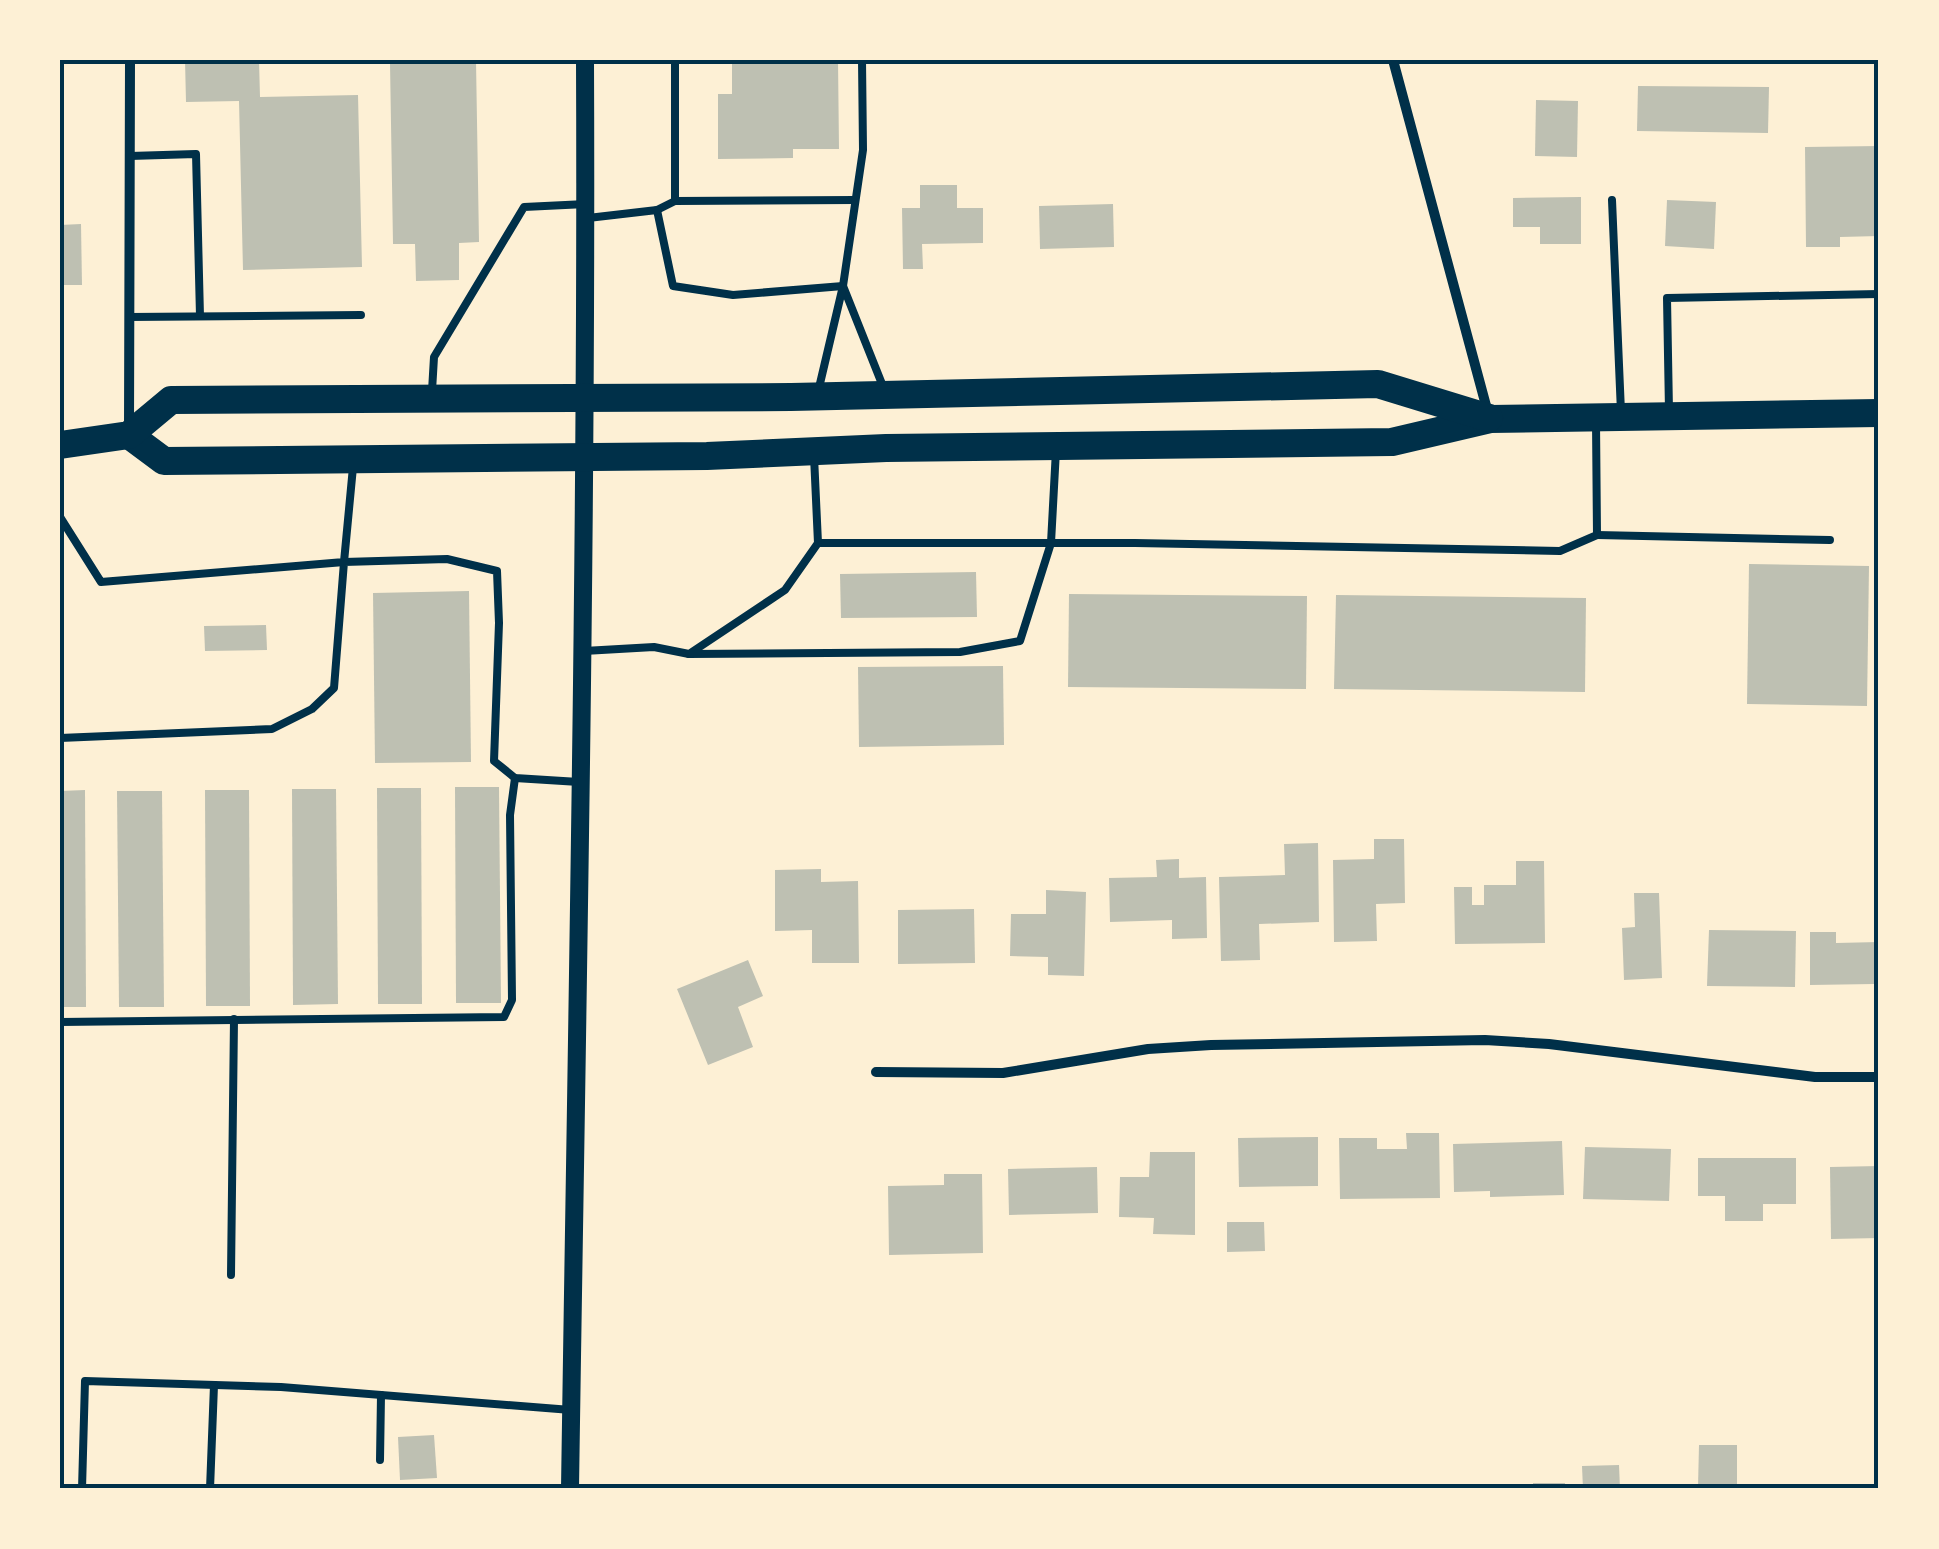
<svg xmlns="http://www.w3.org/2000/svg" width="1939" height="1549" viewBox="0 0 1939 1549" font-family="'DM Sans',sans-serif">
<style>
.building{fill:#bec0b2}
.lines{fill:none;stroke-linecap:round;stroke-linejoin:round}
.service{stroke:#003049;stroke-width:8}
.minor{stroke:#003049;stroke-width:10}
.tertiary{stroke:#003049;stroke-width:18}
.trunk{stroke:#003049;stroke-width:28}
.neatline{fill:none;stroke:#003049;stroke-width:4}
</style>
<rect width="100%" height="100%" fill="#fdf0d5"/>
<g class="building">
<polygon points="185,60 259,60 260,97 358,95 362,267 243,270 239,101 186,102"/>
<polygon points="732,60 838,60 839,149 793,149 793,158 718,159 718,94 732,94"/>
<polygon points="476,61 479,242 459,243 459,280 416,281 415,244 393,244 390,63"/>
<polygon points="1638,86 1769,87 1768,133 1637,131"/>
<polygon points="1536,100 1578,101 1577,157 1535,156"/>
<polygon points="1879,146 1879,236 1840,237 1840,247 1806,247 1805,147"/>
<polygon points="920,185 957,185 957,208 983,208 983,243 922,244 923,269 903,269 902,208 920,208"/>
<polygon points="1581,197 1581,244 1540,244 1540,227 1513,227 1513,198"/>
<polygon points="1667,200 1716,202 1714,249 1665,246"/>
<polygon points="1113,204 1114,247 1040,249 1039,206"/>
<polygon points="81,224 82,285 60,285 60,225"/>
<polygon points="1749,564 1869,566 1867,706 1747,704"/>
<polygon points="976,572 977,617 841,618 840,574"/>
<polygon points="469,591 471,762 375,763 373,593"/>
<polygon points="1069,594 1307,596 1306,689 1068,687"/>
<polygon points="1336,595 1586,598 1585,692 1334,689"/>
<polygon points="266,625 267,650 205,651 204,626"/>
<polygon points="1003,666 1004,745 859,747 858,667"/>
<polygon points="455,787 499,787 501,1003 456,1003"/>
<polygon points="377,788 421,788 422,1004 378,1004"/>
<polygon points="292,789 336,789 338,1004 293,1005"/>
<polygon points="85,790 86,1007 60,1007 60,791"/>
<polygon points="205,790 249,790 250,1006 206,1006"/>
<polygon points="117,791 162,791 164,1007 119,1007"/>
<polygon points="1374,839 1404,839 1405,903 1376,904 1377,941 1334,942 1333,860 1374,859"/>
<polygon points="1318,843 1319,922 1259,924 1260,960 1221,961 1219,877 1285,875 1284,844"/>
<polygon points="1179,859 1179,878 1206,877 1207,938 1172,939 1172,920 1110,922 1109,878 1157,877 1156,860"/>
<polygon points="1516,861 1544,861 1545,943 1455,944 1454,887 1472,887 1472,905 1484,905 1484,885 1516,885"/>
<polygon points="821,869 821,882 858,881 859,963 812,963 812,930 775,931 775,870"/>
<polygon points="1046,890 1086,892 1084,976 1048,975 1048,957 1010,956 1011,914 1046,914"/>
<polygon points="1634,893 1659,893 1662,978 1624,980 1622,928 1635,927"/>
<polygon points="974,909 975,963 898,964 898,910"/>
<polygon points="1709,930 1796,931 1795,987 1707,986"/>
<polygon points="1810,932 1836,932 1836,943 1879,942 1879,994 1874,994 1874,984 1810,985"/>
<polygon points="748,960 763,996 738,1007 753,1047 708,1065 677,989"/>
<polygon points="1406,1133 1439,1133 1440,1198 1340,1199 1339,1138 1377,1138 1377,1149 1407,1149"/>
<polygon points="1318,1137 1318,1186 1239,1187 1238,1138"/>
<polygon points="1562,1141 1564,1195 1490,1197 1490,1191 1454,1192 1453,1144"/>
<polygon points="1585,1147 1671,1149 1669,1201 1583,1199"/>
<polygon points="1150,1152 1195,1152 1195,1235 1153,1234 1154,1218 1119,1217 1120,1177 1149,1177"/>
<polygon points="1698,1158 1796,1158 1796,1204 1763,1204 1763,1221 1725,1221 1725,1196 1698,1196"/>
<polygon points="1879,1166 1879,1238 1831,1239 1830,1167"/>
<polygon points="1097,1167 1098,1213 1009,1215 1008,1169"/>
<polygon points="944,1174 982,1174 983,1253 889,1255 888,1186 944,1185"/>
<polygon points="1227,1222 1264,1222 1265,1251 1227,1252"/>
<polygon points="434,1435 437,1478 400,1480 398,1437"/>
<polygon points="1699,1445 1737,1445 1737,1487 1698,1487"/>
<polygon points="1619,1465 1620,1489 1583,1489 1582,1466"/>
<rect x="1533" y="1483" width="32" height="6"/>
<polygon points="1497,1484 1497,1489 1460,1489 1460,1485"/>
</g>
<g class="lines">
<g class="service">
<polyline points="130,156 196,154 200,316"/>
<polyline points="1612,200 1621,412"/>
<polyline points="675,201 855,200"/>
<polyline points="657,210 673,286 733,295 843,286"/>
<polyline points="588,218 657,210 675,201 675,60"/>
<polyline points="843,286 884,389"/>
<polyline points="129,317 361,315"/>
<polyline points="432,391 434,357 524,207 586,204"/>
<polyline points="818,392 843,286 863,150 862,60"/>
<polyline points="1669,411 1667,298 1879,294"/>
<polyline points="60,517 101,582 344,562 353,467"/>
<polyline points="1597,535 1830,540"/>
<polyline points="818,543 1135,543 1560,551 1597,535 1596,422"/>
<polyline points="584,651 654,647 689,654 785,590 818,543 814,456"/>
<polyline points="689,654 960,652 1020,641 1051,543 1056,450"/>
<polyline points="60,738 272,729 312,709 334,688 344,562 447,559 497,571 499,623 494,761 515,778 579,782"/>
<polyline points="60,1022 504,1017 512,1000 510,815 515,778"/>
<polyline points="231,1275 234,1019"/>
<polyline points="380,1460 381,1395"/>
<polyline points="82,1489 85,1381 281,1387 571,1410"/>
<polyline points="210,1489 214,1385"/>
</g>
<g class="minor">
<polyline points="1393,60 1488,413"/>
<polyline points="129,429 130,60"/>
<polyline points="876,1072 1003,1073 1148,1049 1211,1045 1485,1040 1549,1044 1815,1077 1879,1077"/>
</g>
<path class="tertiary" d="M570 1489C577 1013 587 536 585 60"/>
<g class="trunk">
<polyline points="129,435 164,461 707,456 886,448 1392,442 1490,419 1879,413"/>
<polyline points="60,445 129,435 171,400 791,397 1378,384 1489,418"/>
</g>
</g>
<rect width="1939" height="1549" fill="none" stroke="#fdf0d5" stroke-width="125"/>
<rect x="62" y="62" width="1814" height="1424" class="neatline"/>
</svg>
